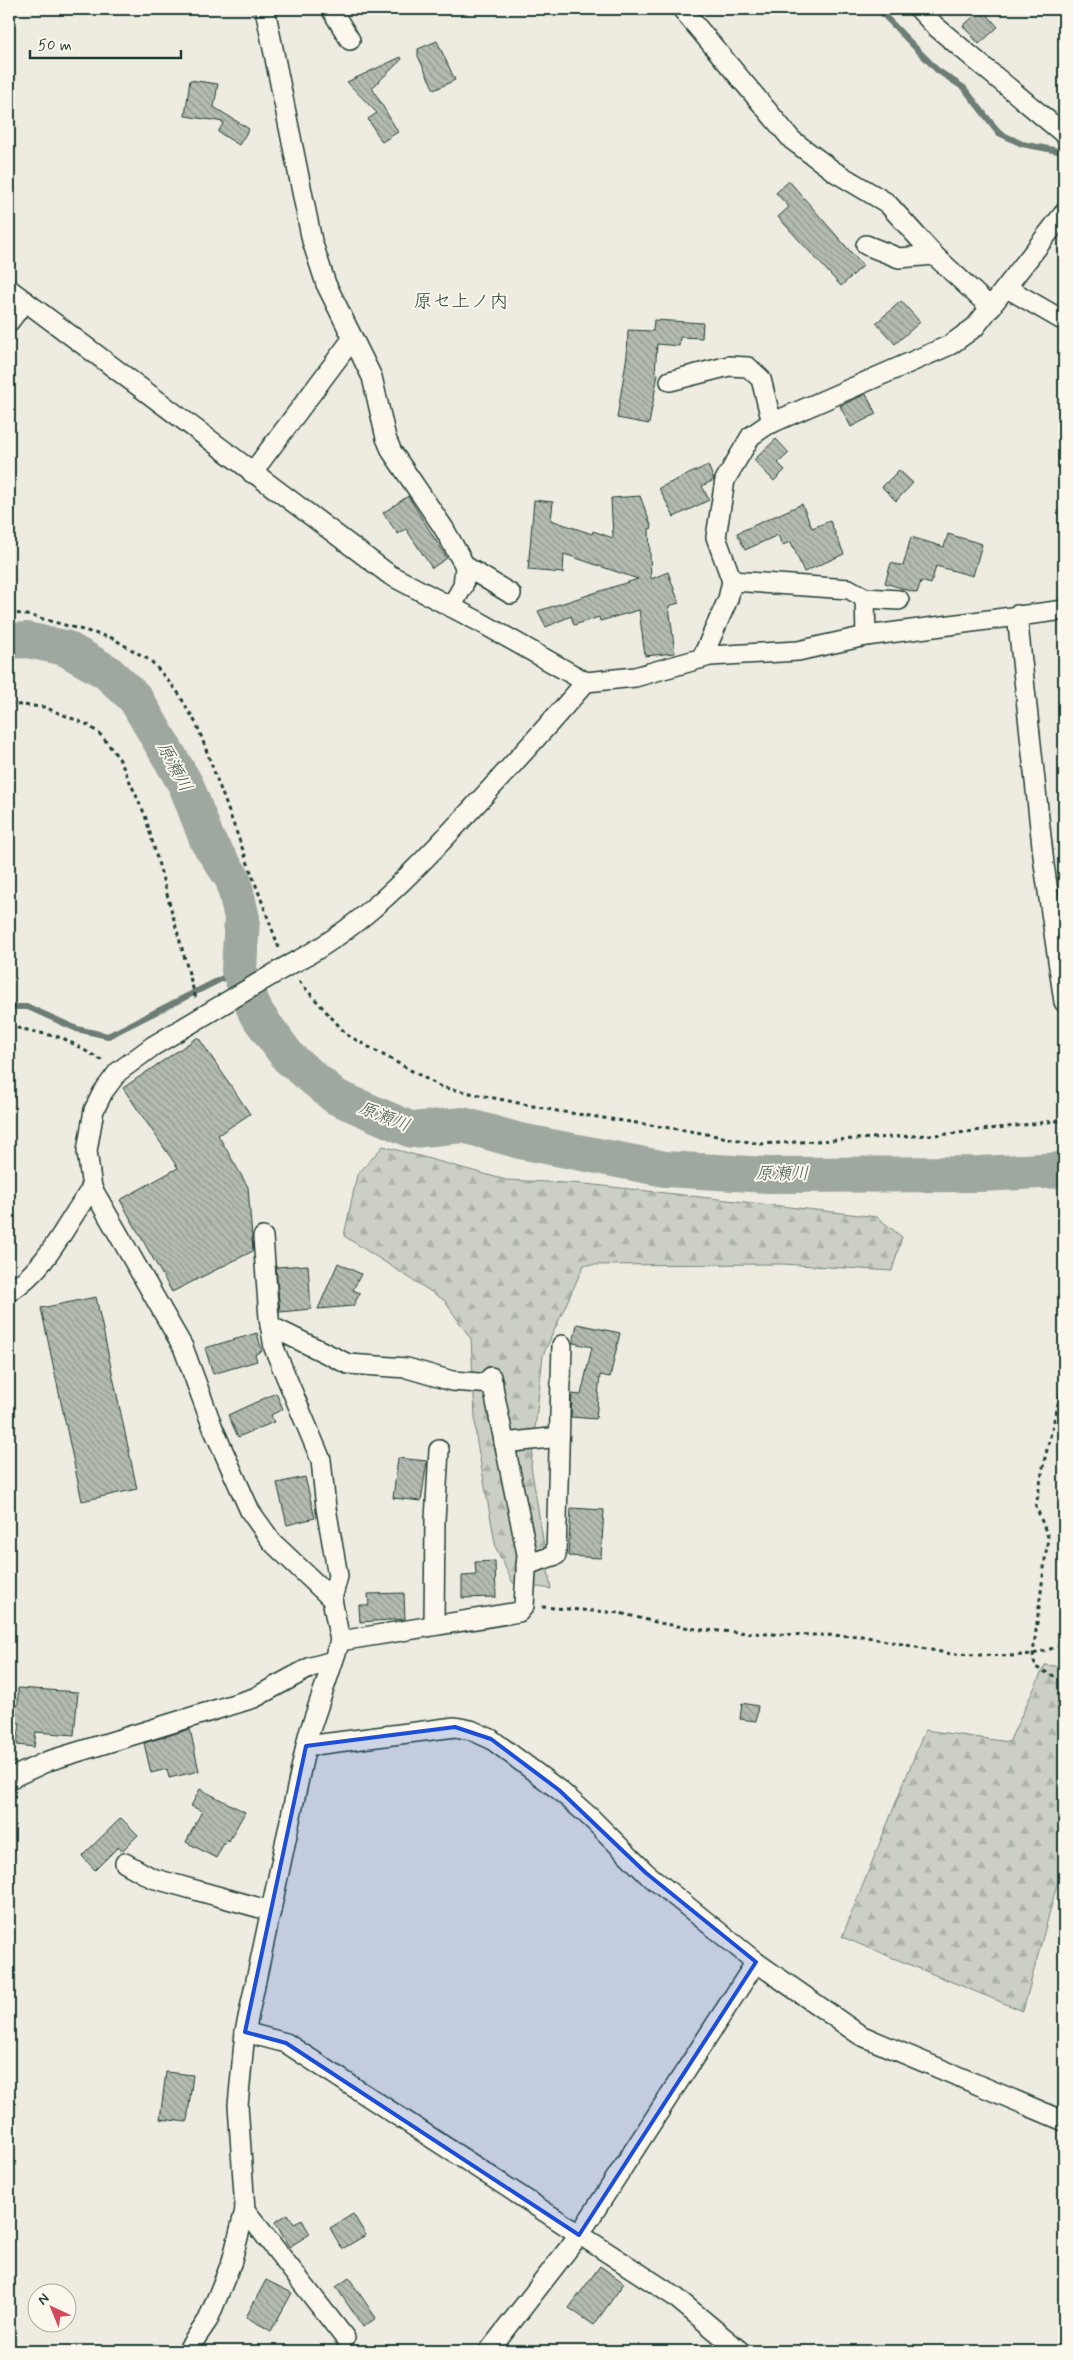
<svg xmlns="http://www.w3.org/2000/svg" width="1073" height="2360" viewBox="0 0 1073 2360" font-family="Mynerve,'Klee One',sans-serif">
<style>
.forest{fill:url(#forest-firs);stroke:#75867c}
.lines{fill:none;stroke-linecap:round;stroke-linejoin:round}
.stream{stroke:#6c7d74;stroke-width:6}
.river{stroke:#9fa89f;stroke-width:36}
.building{fill:url(#building-back-hatch);stroke:#1f3d34}
.minor-casing{stroke:#1f3d34;stroke-width:22}
.path{stroke:#1f3d34;stroke-width:3;stroke-dasharray:4 4;stroke-linecap:butt}
.minor{stroke:#fbf7ec;stroke-width:19}
.marked{fill:#1d4ed8;fill-opacity:0.2;stroke:#1d4ed8;stroke-width:4;stroke-linejoin:round}
.labels{text-anchor:middle;dominant-baseline:central;stroke-width:4;stroke-linejoin:round;paint-order:stroke}
.water-label{font-size:18px;font-style:italic;fill:#455d54;stroke:#fbf7ec}
.quarter-label{font-size:19px;fill:#1f3d34;stroke:#fbf7ec}
</style>
<defs>
<pattern id="forest-firs" width="22" height="20" patternUnits="userSpaceOnUse" patternTransform="scale(1.25)"><rect width="22" height="20" fill="#cbcfc4"/><path d="M5 1l3.5 6h-7zM16 11l3.5 6h-7z" fill="#aeb3a9"/></pattern>
<pattern id="building-back-hatch" width="6" height="6" patternUnits="userSpaceOnUse" patternTransform="scale(1.25)"><rect width="6" height="6" fill="#b4bbb0"/><path d="M-1 5l2 2M0 0l6 6M5-1l2 2" fill="none" stroke="#929990"/></pattern>
</defs>
<rect width="100%" height="100%" fill="#eeece1"/>
<filter id="ink" filterUnits="userSpaceOnUse"><feTurbulence type="fractalNoise" baseFrequency=".02" numOctaves="2"/><feDisplacementMap in="SourceGraphic" scale="10" xChannelSelector="R" yChannelSelector="G"/><feConvolveMatrix kernelMatrix="1 2 1 2 8 2 1 2 1" color-interpolation-filters="sRGB"/></filter>
<g filter="url(#ink)">
<g class="forest">
<polygon points="383,1146 506,1180 586,1184 877,1217 902,1237 892,1271 782,1264 584,1265 543,1355 531,1466 551,1589 513,1583 496,1548 476,1437 471,1339 444,1300 344,1236 357,1175"/>
<polygon points="1045,1665 1064,1667 1064,1872 1059,1877 1023,2011 842,1937 925,1730 1009,1742"/>
</g>
<g class="lines">
<g class="stream">
<polyline points="878,9 937,70 964,88 999,133 1022,144 1064,152"/>
<polyline points="9,1007 28,1007 77,1029 108,1036 239,970"/>
</g>
<polyline class="river" points="9,641 27,640 65,648 107,672 135,698 186,785 208,842 233,879 242,918 239,970 256,1013 289,1058 336,1097 412,1130 463,1125 520,1141 665,1169 768,1175 979,1174 1064,1170"/>
</g>
<g class="building">
<polygon points="982,9 998,27 979,44 963,26"/>
<polygon points="437,41 455,80 434,90 418,56 418,49"/>
<polygon points="401,57 402,59 372,88 398,132 382,142 368,119 377,113 347,82"/>
<polygon points="190,80 218,84 214,107 249,129 239,145 218,132 224,122 185,116"/>
<polygon points="789,181 863,266 841,286 778,217 789,207 776,193"/>
<polygon points="901,301 920,322 895,344 876,323"/>
<polygon points="654,320 703,323 702,338 680,337 679,346 657,344 655,374 658,374 649,424 617,418 627,355 628,330 653,331"/>
<polygon points="866,394 876,414 851,427 840,406"/>
<polygon points="776,439 789,453 778,463 785,470 774,481 754,460"/>
<polygon points="708,465 714,480 702,486 709,500 674,517 659,488"/>
<polygon points="899,470 913,483 896,501 882,487"/>
<polygon points="408,496 447,558 432,568 406,529 398,534 383,513"/>
<polygon points="640,496 652,528 649,529 651,579 668,572 679,603 669,606 675,653 645,656 639,610 600,621 599,617 574,625 571,616 546,627 538,611 638,579 564,554 563,573 528,570 534,500 553,502 551,520 592,534 593,531 613,538 611,498"/>
<polygon points="802,504 812,528 830,521 844,554 804,572 791,542 782,545 778,535 745,550 737,533"/>
<polygon points="948,534 982,544 973,576 936,566 931,584 921,581 917,593 885,583 891,563 903,566 911,537 944,547"/>
<polygon points="198,1037 250,1114 218,1135 248,1187 253,1251 172,1292 120,1200 178,1168 123,1088"/>
<polygon points="338,1263 361,1274 353,1290 360,1293 353,1306 318,1309"/>
<polygon points="308,1265 311,1309 280,1312 276,1267"/>
<polygon points="96,1297 137,1489 82,1501 41,1308"/>
<polygon points="577,1324 620,1333 610,1377 600,1375 596,1419 571,1417 572,1394 581,1395 592,1347 573,1343"/>
<polygon points="257,1333 262,1351 255,1354 257,1361 213,1374 205,1348"/>
<polygon points="276,1393 283,1409 271,1415 274,1422 238,1437 228,1415"/>
<polygon points="398,1458 427,1461 421,1501 393,1498"/>
<polygon points="305,1477 315,1518 287,1525 277,1483"/>
<polygon points="571,1508 604,1510 601,1558 568,1556"/>
<polygon points="495,1561 496,1597 462,1598 462,1576 476,1575 475,1562"/>
<polygon points="404,1593 405,1619 360,1622 359,1605 369,1605 368,1594"/>
<polygon points="18,1688 78,1692 74,1735 36,1732 34,1747 17,1745 20,1723 9,1723 9,1705 18,1705"/>
<polygon points="742,1703 758,1706 756,1721 740,1719"/>
<polygon points="190,1729 199,1771 169,1778 167,1769 151,1773 144,1743"/>
<polygon points="200,1789 245,1812 229,1841 226,1839 216,1858 186,1842 202,1811 191,1806"/>
<polygon points="121,1818 138,1835 122,1851 118,1847 95,1870 82,1856"/>
<polygon points="166,2072 193,2075 187,2122 160,2119"/>
<polygon points="288,2214 294,2224 302,2220 310,2234 289,2247 275,2222"/>
<polygon points="353,2214 366,2235 342,2249 330,2228"/>
<polygon points="600,2266 624,2283 594,2325 569,2308"/>
<polygon points="349,2278 376,2318 363,2327 336,2287"/>
<polygon points="266,2280 292,2293 271,2331 246,2317"/>
</g>
<g class="lines">
<defs>
<g id="minor">
<polyline points="265,9 312,241 326,284 372,377 386,438 392,452 443,527 465,566 463,586 451,607"/>
<polyline points="331,9 350,40"/>
<polyline points="682,9 792,140 835,172 887,203 934,255 991,308"/>
<polyline points="919,9 935,26 1064,134"/>
<polyline points="866,245 899,258 934,255"/>
<polyline points="1007,288 1064,321"/>
<polyline points="9,289 390,575 480,622 586,682 635,677 710,656 798,651 866,636 1064,610"/>
<polyline points="9,322 25,301"/>
<polyline points="670,381 729,366 748,367 761,379 772,423"/>
<polyline points="252,473 353,338"/>
<polyline points="465,566 511,594"/>
<polyline points="732,581 849,589 865,598 899,600"/>
<polyline points="865,598 866,636"/>
<polyline points="1017,615 1044,864 1064,1002"/>
<polyline points="702,658 728,599 732,581 716,537 725,480 751,436 767,425 950,345 975,327 1064,213"/>
<polyline points="263,1237 269,1318 274,1348 321,1460 326,1508 338,1576 332,1599"/>
<path d="M9 1292C49 1267 65 1224 92 1188"/>
<polyline points="270,1326 348,1364 407,1368 452,1381 493,1384"/>
<polyline points="504,1443 559,1437"/>
<polyline points="526,1565 556,1555 562,1345"/>
<polyline points="434,1625 435,1520 439,1450"/>
<polyline points="340,1641 519,1612 524,1606 527,1554 491,1377"/>
<polyline points="306,1746 455,1727 471,1730 491,1739 559,1790 591,1818 646,1873 756,1962 860,2035 1064,2121"/>
<polyline points="9,1779 48,1761 254,1698 311,1667 333,1661"/>
<polyline points="125,1863 152,1878 271,1911"/>
<polyline points="245,2032 286,2043 674,2296 740,2351"/>
<polyline points="245,2210 345,2338"/>
<path d="M187 2351 208 2320 232 2261 245 2210 238 2105 245 2032 308 1736 340 1641 332 1599 272 1542 250 1511 213 1428 183 1347 92 1188 87 1151 94 1110 103 1092 118 1072 153 1046 287 966C353 934 406 880 456 826 500 779 543 731 586 682"/>
<polyline points="489,2351 579,2235 756,1962"/>
</g>
</defs>
<use href="#minor" class="minor-casing"/>
<g class="path">
<polyline points="9,612 32,616 112,638 151,661 177,691 197,725 279,948"/>
<polyline points="9,704 44,707 88,725 102,736 120,760 145,815 196,999"/>
<polyline points="299,981 347,1035 441,1087 557,1111 690,1131 760,1144 949,1134 1064,1120"/>
<polyline points="9,1026 63,1038 103,1061"/>
<polyline points="1064,1379 1044,1462 1036,1506 1048,1537 1033,1654 1035,1667 1054,1676 1064,1676"/>
<polyline points="542,1607 620,1613 659,1623 703,1630 768,1634 862,1636 951,1654 1010,1656 1033,1654 1057,1647 1064,1647"/>
</g>
<use href="#minor" class="minor"/>
</g>
</g>
<path class="marked" d="M455 1727 491 1739 559 1790 646 1873 756 1962 579 2235 286 2043 245 2032 306 1746Z"/>
<g class="labels">
<g class="water-label">
<text transform="translate(174 767) rotate(62)">原瀬川</text>
<text transform="translate(384 1117) rotate(21)">原瀬川</text>
<text x="782" y="1174">原瀬川</text>
</g>
<g class="quarter-label">
<text x="461" y="301">原セ上ノ内</text>
</g>
</g>
<rect width="1073" height="2360" fill="none" stroke="#fbf7ec" stroke-width="30"/>
<rect x="15" y="15" width="1043" height="2330" fill="none" stroke="#1f3d34" stroke-width="2" filter="url(#ink)"/>
<g transform="translate(52 2308) rotate(316)"><circle r="24" fill="#fbf7ec" stroke="#a3ada2"/>
<path d="M0-4L9 19L0 12L-9 19Z" fill="#d1495b"/>
<text y="-8" font-size="14" font-weight="bold" text-anchor="middle" fill="#1f3d34">N</text>
</g>
<path d="M30 50v8h151v-8" fill="none" stroke="#1f3d34" stroke-width="2.5"/>
<text x="38" y="50" font-size="15" fill="#1f3d34" stroke="#fbf7ec" stroke-width="4" paint-order="stroke">50 m</text>
</svg>
